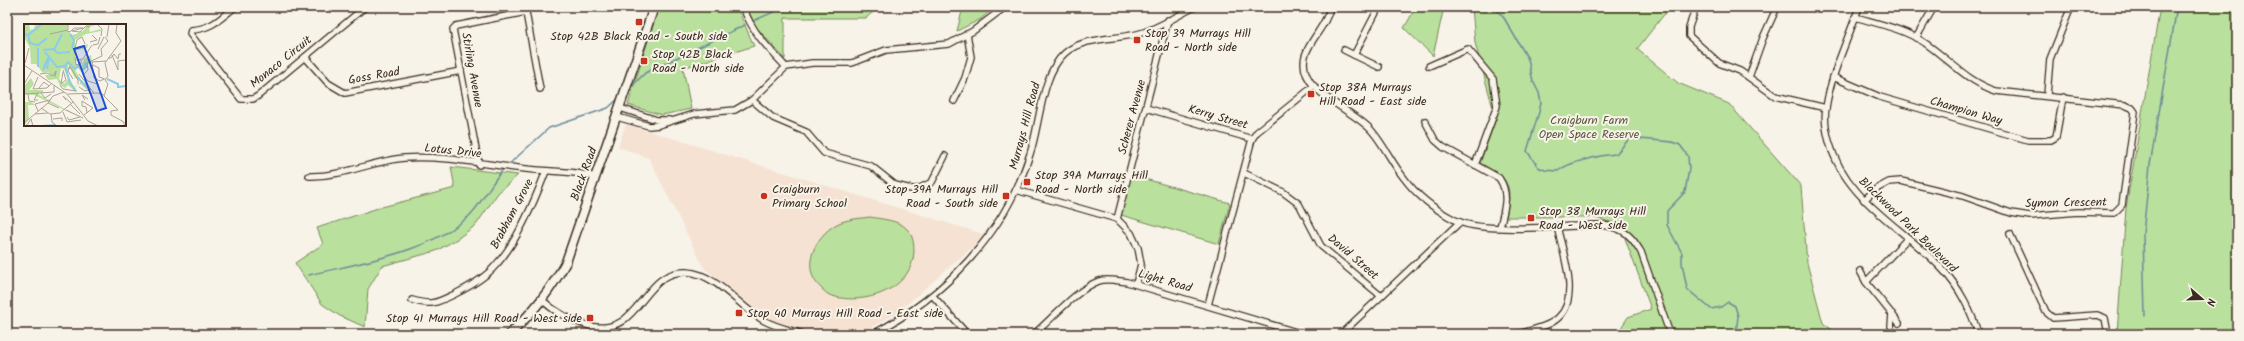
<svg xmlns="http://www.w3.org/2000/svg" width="2244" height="341" viewBox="0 0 2244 341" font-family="Kalam,sans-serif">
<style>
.built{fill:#f5e2d2}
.green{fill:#b9e09c;stroke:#7a855d}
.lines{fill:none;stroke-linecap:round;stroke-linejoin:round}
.stream{stroke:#6b8b9a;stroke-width:1.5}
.minor-casing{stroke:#3b2a1e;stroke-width:8}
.secondary-casing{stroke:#3b2a1e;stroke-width:11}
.minor{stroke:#f7f3e8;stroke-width:5.5}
.secondary{stroke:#f7f3e8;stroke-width:8}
.poi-dot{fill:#c8321e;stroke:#f7f3e8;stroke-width:1.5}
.labels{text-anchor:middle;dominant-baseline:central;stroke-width:4;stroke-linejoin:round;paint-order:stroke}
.poi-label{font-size:12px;fill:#3b2a1e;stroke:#f7f3e8;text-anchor:start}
.street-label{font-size:12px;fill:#3b2a1e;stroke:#f7f3e8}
.park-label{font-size:12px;fill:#5a583e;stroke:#f7f3e8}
.inset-river{fill:none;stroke:#8bcbec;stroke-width:2}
.inset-road{fill:none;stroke:#aca397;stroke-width:1}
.view{fill:#1d4ed8;fill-opacity:0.15;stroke:#1d4ed8;stroke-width:2}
.inset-edge{fill:none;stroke:#3b2a1e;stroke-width:2}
</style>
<rect width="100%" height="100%" fill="#f7f3e8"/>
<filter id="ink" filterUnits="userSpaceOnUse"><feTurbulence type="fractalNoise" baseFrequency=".025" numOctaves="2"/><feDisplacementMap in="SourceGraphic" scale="8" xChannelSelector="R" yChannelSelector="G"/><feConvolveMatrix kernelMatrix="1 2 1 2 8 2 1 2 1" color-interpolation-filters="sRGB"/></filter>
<g filter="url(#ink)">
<polygon class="built" points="626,124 983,234 977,243 897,313 861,333 800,329 772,320 760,313 704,268 649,158 618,147"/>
<g class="green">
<polygon points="674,7 737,7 754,46 683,68 691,109 662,115 628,105 657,11"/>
<polygon points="747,7 879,7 866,18 785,18 785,59 755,26"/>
<polygon points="963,7 994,7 981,19 957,31"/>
<polygon points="1416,7 1444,7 1433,56 1404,28"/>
<path d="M1472 7H1670L1637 49 1678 83 1729 104 1801 186 1807 263 1823 323 1838 334H1617L1628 317 1651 309 1620 225 1592 217H1506C1513 183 1509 179 1480 163L1496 119 1475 43Z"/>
<polygon points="2160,7 2237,7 2237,296 2232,334 2117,334 2126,208"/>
<polygon points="451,167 518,175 498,193 476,225 457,239 436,251 382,266 368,289 365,327 340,316 322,304 295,263 323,244 317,228 378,208 455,188"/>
<polygon points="1131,175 1230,203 1219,244 1121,215"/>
<path d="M870 217C881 219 899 220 907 229 913 235 914 244 914 252 912 290 864 306 832 296 828 295 825 292 822 289 801 271 812 241 832 227 843 219 856 219 870 217Z"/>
</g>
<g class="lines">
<g class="stream">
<path d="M1494 7 1504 18 1528 59 1533 81 1539 93 1541 103 1539 112 1527 151 1538 167 1545 170 1558 171C1568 162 1602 155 1616 154L1630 138 1672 142 1680 145 1688 156 1689 169 1685 192 1667 211V225L1682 253V263L1687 289 1711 309 1721 307 1728 302 1735 306 1738 316 1736 334"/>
<polyline points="753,21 785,7"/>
<polyline points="631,87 645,73 745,25"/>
<polyline points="507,166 549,128 608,108 619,98"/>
<path d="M309 275C362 262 425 254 468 217 481 205 491 183 504 168"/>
<polyline points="2145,316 2143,234 2150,165 2177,7"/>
</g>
<defs>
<g id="minor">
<path d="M235 7C220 19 211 29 191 30L190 34 241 99H253L258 96 365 7"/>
<polyline points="525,7 540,89"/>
<path d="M743 7C752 32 768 48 786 67"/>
<path d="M1330 7C1327 25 1310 39 1305 56 1296 92 1354 109 1372 131 1384 145 1392 163 1404 178 1417 196 1436 210 1455 220 1480 233 1547 227 1576 226 1590 225 1605 223 1618 229 1629 233 1635 242 1641 252L1670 334"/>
<polyline points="1696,7 1689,27 1689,36 1719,63 1740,71 1775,96 1826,108"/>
<path d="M1859 7C1848 40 1831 73 1826 108 1824 119 1826 130 1829 141 1845 201 1904 227 1943 270 1959 287 1972 312 1978 334"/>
<path d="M1855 17C1879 24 1904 29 1925 43 1950 60 1966 81 1996 91L2125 105 2132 108 2135 112 2122 205 2114 213 2078 212 2030 216 2011 213 1963 196 1901 181 1889 182 1876 189 1864 200"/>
<polyline points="1916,38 1934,7"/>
<polyline points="1344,50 1354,55"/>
<polyline points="305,57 328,83 345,93 461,71"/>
<polyline points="1429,66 1468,49 1493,79 1497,106 1475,165"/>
<polyline points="1379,67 1354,55 1379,7"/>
<polyline points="1749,77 1763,38 1777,7"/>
<polyline points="1833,77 1880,97 2028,140 2051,140 2056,137 2063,97"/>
<polyline points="2047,95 2050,59 2071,7"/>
<polyline points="752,100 773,118 806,132 824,153 871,166 895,185 911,189 918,189 932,182 945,156"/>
<polyline points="954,101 965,78 971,57 967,34"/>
<polyline points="620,108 657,120 669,120"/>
<polyline points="1146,108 1252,139 1257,132 1314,86"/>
<polyline points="617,117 649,126 659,125 694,114 735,110 752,100 786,67 812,63 852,63 886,50 949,44 973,31 1005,7"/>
<path d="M1425 121 1435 140 1443 147 1499 178C1510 194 1504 210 1500 227"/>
<polyline points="479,165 453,29 456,26 526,12"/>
<polyline points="1244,173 1283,192 1299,204 1321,246 1381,296"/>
<path d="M309 176C342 177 372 161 404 158 443 155 487 165 526 169 549 172 573 170 595 177"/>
<polyline points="1016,190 1117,219 1131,233 1138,248 1141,264 1136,284"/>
<polyline points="1117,219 1168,20"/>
<polyline points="2010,234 2046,312 2053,318 2097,315 2105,318 2108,334"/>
<polyline points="1860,271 1866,282"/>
<polyline points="933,296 967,334"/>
<path d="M412 300C432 306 436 303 455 294 469 287 485 278 495 266 516 244 535 200 546 171"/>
<path d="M542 300C556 313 571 321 590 326 641 338 642 269 687 272 717 274 738 306 763 320 775 327 790 330 803 334"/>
<polyline points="1208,305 1252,139"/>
<polyline points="1899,323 1866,282 1907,239"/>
<polyline points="1891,326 1892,314"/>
<path d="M873 334C945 296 1005 234 1030 154 1040 125 1041 74 1065 53 1085 36 1117 40 1141 33 1159 28 1178 15 1195 7"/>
<path d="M1034 334C1052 319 1077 289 1099 281 1107 278 1118 281 1127 282L1303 334"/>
<polyline points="1341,334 1460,222"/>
<path d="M1518 334C1531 330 1548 327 1558 318 1581 298 1562 251 1557 226"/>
</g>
<path id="secondary" d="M510 334C534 311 550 291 566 262L654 7"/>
</defs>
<use href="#minor" class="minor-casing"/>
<use href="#secondary" class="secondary-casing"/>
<use href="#minor" class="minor"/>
<use href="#secondary" class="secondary"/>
</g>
</g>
<g class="poi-dot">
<rect x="635" y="18" width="8" height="8" rx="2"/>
<rect x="1133" y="36" width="8" height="8" rx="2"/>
<rect x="640" y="57" width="8" height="8" rx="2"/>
<rect x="1307" y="90" width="8" height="8" rx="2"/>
<rect x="1023" y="178" width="8" height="8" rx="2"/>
<circle cx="764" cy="196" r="4"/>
<rect x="1002" y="192" width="8" height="8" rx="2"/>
<rect x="1527" y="214" width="8" height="8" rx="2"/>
<rect x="735" y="309" width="8" height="8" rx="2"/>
<rect x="586" y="314" width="8" height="8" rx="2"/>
</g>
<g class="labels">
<g class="poi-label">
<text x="1145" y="33">Stop 39 Murrays Hill<tspan x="1145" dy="14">Road - North side</tspan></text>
<text x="639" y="36" text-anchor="middle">Stop 42B Black Road - South side</text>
<text x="652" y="54">Stop 42B Black<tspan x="652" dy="14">Road - North side</tspan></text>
<text x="1319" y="87">Stop 38A Murrays<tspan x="1319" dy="14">Hill Road - East side</tspan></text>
<text x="1035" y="175">Stop 39A Murrays Hill<tspan x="1035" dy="14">Road - North side</tspan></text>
<text x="772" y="189">Craigburn<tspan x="772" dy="14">Primary School</tspan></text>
<text x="998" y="189" text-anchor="end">Stop 39A Murrays Hill<tspan x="998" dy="14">Road - South side</tspan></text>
<text x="1539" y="211">Stop 38 Murrays Hill<tspan x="1539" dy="14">Road - West side</tspan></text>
<text x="747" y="313">Stop 40 Murrays Hill Road - East side</text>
<text x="582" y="318" text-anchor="end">Stop 41 Murrays Hill Road - West side</text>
</g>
<g class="street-label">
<text transform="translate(281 62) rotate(-39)">Monaco Circuit</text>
<text transform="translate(472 70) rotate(80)">Stirling Avenue</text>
<text transform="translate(374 76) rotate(-10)">Goss Road</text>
<text transform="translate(1966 111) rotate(16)">Champion Way</text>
<text transform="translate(1132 117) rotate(-75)">Scherer Avenue</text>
<text transform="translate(1218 117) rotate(16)">Kerry Street</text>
<text transform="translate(1025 126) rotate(-75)">Murrays Hill Road</text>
<text transform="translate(453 151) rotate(6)">Lotus Drive</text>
<text transform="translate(584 174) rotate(-70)">Black Road</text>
<text transform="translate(2066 203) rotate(-1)">Symon Crescent</text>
<text transform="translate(512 214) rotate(-62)">Brabham Grove</text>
<text transform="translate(1908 225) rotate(44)">Blackwood Park Boulevard</text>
<text transform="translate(1353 257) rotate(41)">David Street</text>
<text transform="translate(1165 281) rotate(16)">Light Road</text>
</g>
<g class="park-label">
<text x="1589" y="120">Craigburn Farm<tspan x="1589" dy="14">Open Space Reserve</tspan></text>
</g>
</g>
<g transform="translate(24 24)">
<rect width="102" height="102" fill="#f7f3e8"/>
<path d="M3 0H5L6 6 10 5 11 0H44L43 7 49 11 59 7 64 0H75L65 3 66 8 76 5 77 7 62 10 51 16V24L64 20 63 24 51 27V35L52 40 58 41 60 35 67 31 68 39H65L58 49 54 44 51 46 59 59H62L66 69 57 60 51 63 53 69 44 61 41 64 35 60 33 55 24 56 21 51H27L24 48 19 49 12 40H7L6 24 0 13V1ZM44 40 51 54 56 55V60L50 63 44 51ZM37 44 40 45 44 55 40 60 35 55ZM7 54 10 60 5 66H19V69H12L57 94 10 71 1 70V78H7L11 81H4L5 94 0 102V62Z" fill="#b9e09c" fill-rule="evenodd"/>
<path class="inset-river" d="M0 10 4 11 6 19 13 21M46 10 50 16 48 24M4 11 18 0M13 22 23 14M19 26 29 25 34 29 46 28M30 26 38 10M21 28 33 43 41 42 44 38 51 45 54 42 58 46 62 43 61 39M41 42 46 59 52 67M14 43V24M23 45 25 33M19 46 24 34M53 53 64 64M83 55 94 60V63L102 62M19 102 31 101"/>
<path class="inset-road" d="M93 0 92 9 97 17 81 39 84 52 81 56 84 60 80 72 94 86 87 87V91L100 98V102M74 1 78 5 77 12M59 4 48 7 56 8 62 2 66 3M43 7 46 8 50 4H59M26 10 44 6V0M83 13 85 0M66 18 73 16 68 11M69 21 74 20 76 13M59 22 51 24 53 16 58 13 61 20M74 25 80 13M88 31 94 46M51 33 52 41 57 40V36M84 34H87L90 30 94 35 95 30H97M52 36 59 35 68 21M1 39 5 24M0 41 43 70M69 41 75 44V53L81 55M46 42 44 47 49 55M44 44H47L54 56V60M94 46V37L102 36M16 50 23 49 29 52 32 47 31 53M55 50 70 69M14 53 9 65 23 64 27 60M80 55 76 57 70 54 68 38 82 37M38 59 42 56 39 46M0 60 8 47M37 60 39 48M36 61 39 65 52 67M55 63 61 67 67 65M15 64 20 58 25 62M14 69 10 76H14M17 69 21 74 27 70M76 69 73 60 64 57 59 51 64 46 63 39 78 32 77 25 84 17 81 13M1 70 30 68V62M4 70 5 77 11 78M43 70 64 97 74 102M44 70 74 69 80 71M42 76 39 72 47 79M61 76 58 71 64 75M58 77 69 84 60 91M58 77V82L62 83 63 89M24 79 35 84M46 80 56 90M17 84 26 90 36 89 49 78M42 86 59 94M14 87 11 80 26 76M39 88 43 98 57 96M11 90 24 89M27 90 28 98 33 102M43 93 45 96 56 93M29 95 38 94V97M0 99 24 79 29 72 40 68M2 102 7 95 9 102"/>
<path class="view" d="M60 22 82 84 73 87 50 25Z"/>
<rect width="102" height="102" class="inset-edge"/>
</g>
<rect width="2244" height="341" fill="none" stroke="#f7f3e8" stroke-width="24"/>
<rect x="12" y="12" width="2220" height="317" fill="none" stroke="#3b2a1e" stroke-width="1.5" filter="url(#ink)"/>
<g transform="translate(2202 299) rotate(110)" stroke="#f7f3e8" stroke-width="3" paint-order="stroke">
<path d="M0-3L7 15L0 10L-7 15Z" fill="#3b2a1e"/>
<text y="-6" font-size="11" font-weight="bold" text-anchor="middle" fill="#3b2a1e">N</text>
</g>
</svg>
